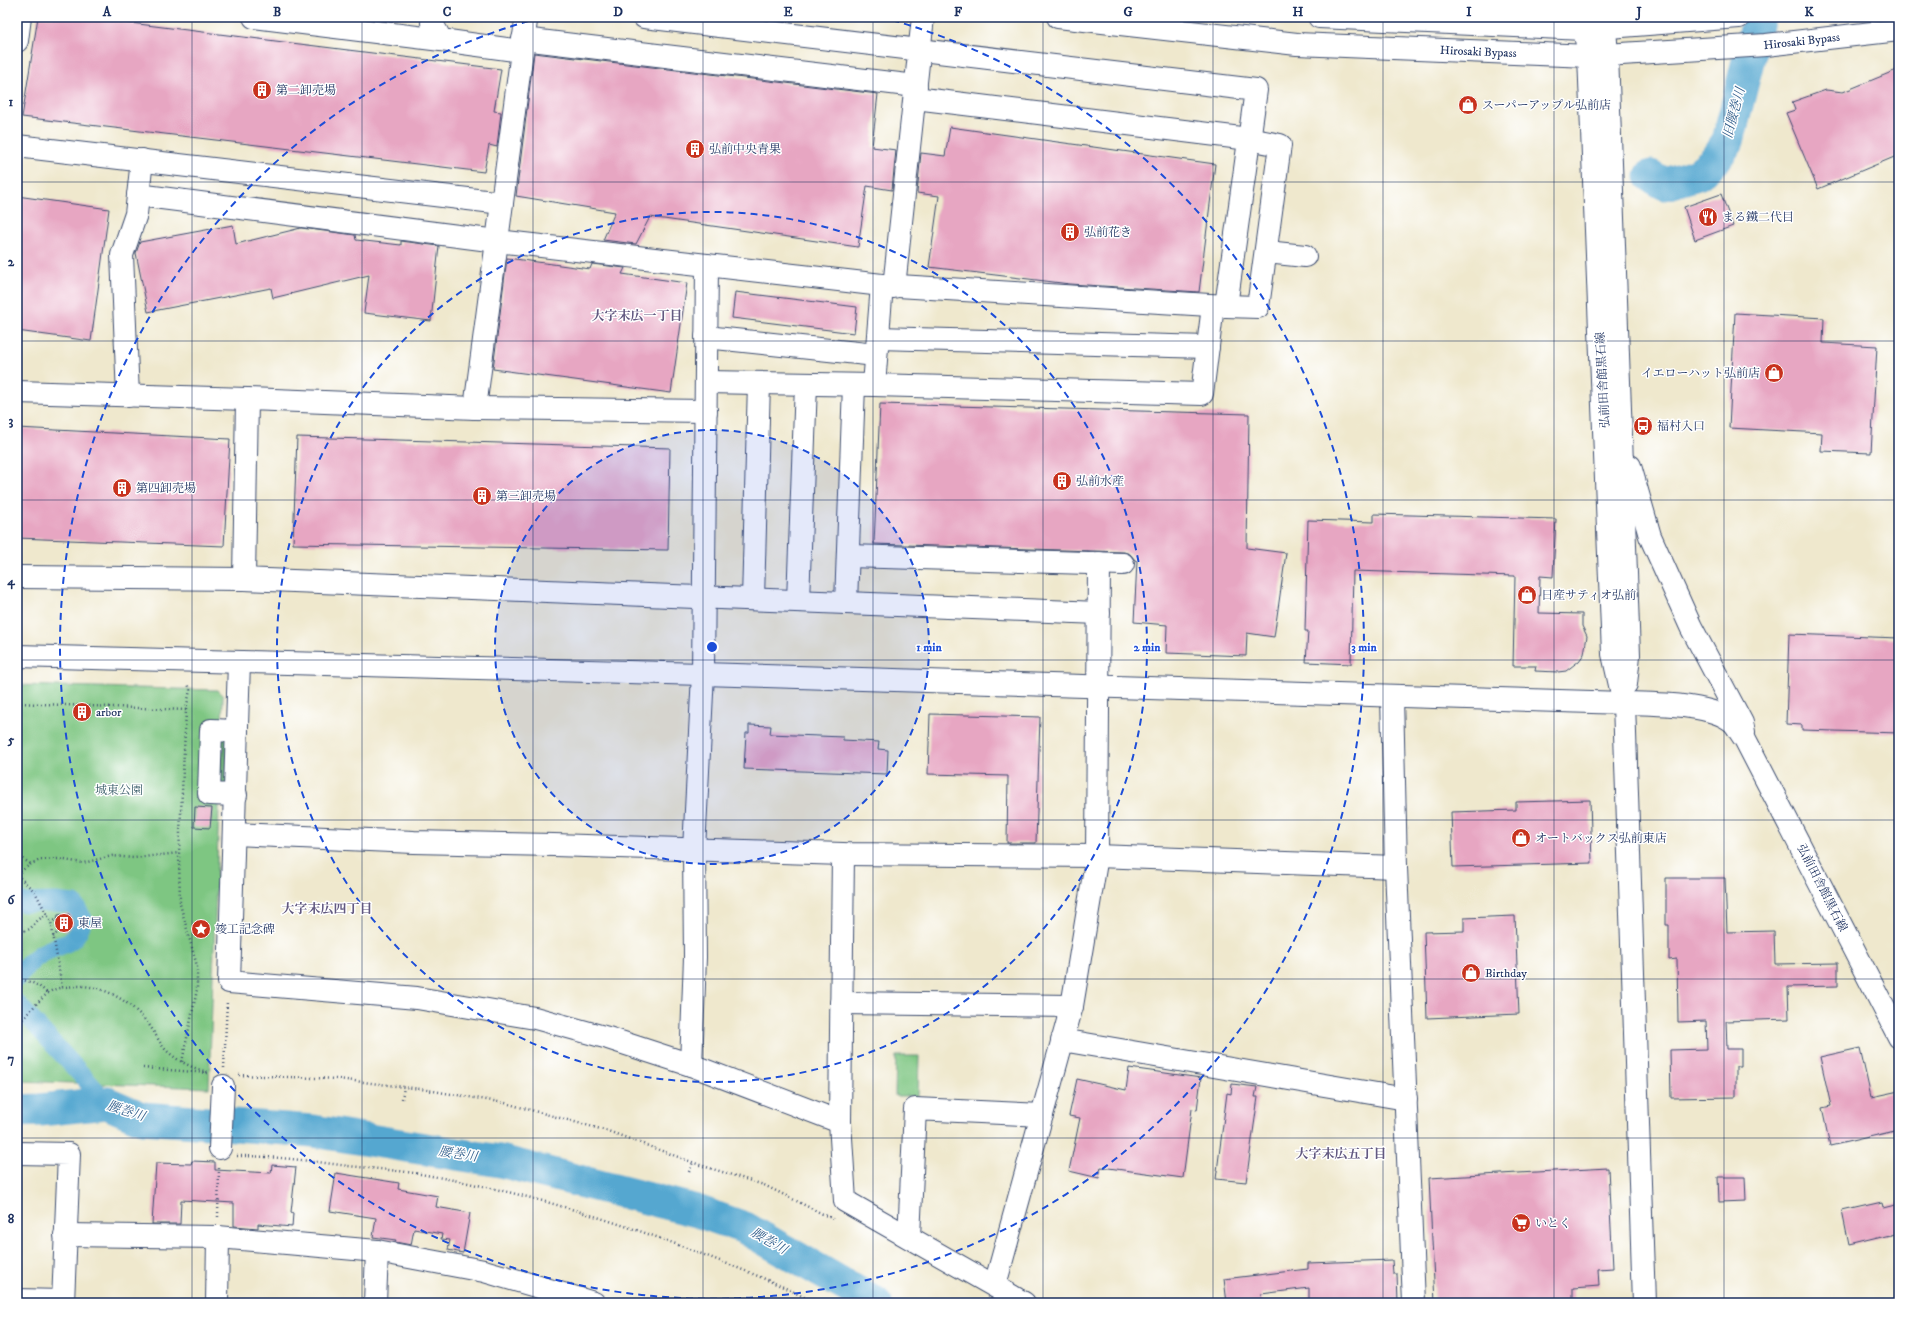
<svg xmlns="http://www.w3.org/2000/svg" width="1916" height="1320" viewBox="0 0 1916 1320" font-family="'IM FELL DW Pica','Noto Serif JP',serif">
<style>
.green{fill:#7ec682;stroke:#4c7a70}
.forest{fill:#66ab70;stroke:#406d67}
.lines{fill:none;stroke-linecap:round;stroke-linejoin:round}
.canal{stroke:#55a7d0;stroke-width:19}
.river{stroke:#55a7d0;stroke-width:33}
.building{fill:#e7a6c2}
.minor-casing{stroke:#3b4b6f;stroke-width:24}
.major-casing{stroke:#3b4b6f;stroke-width:24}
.highway-casing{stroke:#3b4b6f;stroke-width:24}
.path{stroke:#3b4b6f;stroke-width:2.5;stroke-dasharray:1 3;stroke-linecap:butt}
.minor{stroke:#fff;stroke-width:22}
.major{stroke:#fff;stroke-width:22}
.highway{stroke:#fff;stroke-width:22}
.grid{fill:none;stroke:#1b2f5e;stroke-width:1;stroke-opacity:0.55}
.ring{fill:none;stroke:#1d4ed8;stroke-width:2;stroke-dasharray:7 5}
.labels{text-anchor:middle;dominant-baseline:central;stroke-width:3;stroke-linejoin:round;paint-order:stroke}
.street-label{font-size:12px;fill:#1b2f5e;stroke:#fff}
.poi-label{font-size:12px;fill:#1b2f5e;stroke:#fff;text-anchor:start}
.park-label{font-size:12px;fill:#395c69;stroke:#fff}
.water-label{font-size:13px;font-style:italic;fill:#325f8c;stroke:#fff}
.neighbourhood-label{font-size:13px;font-weight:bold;fill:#625981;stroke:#fff}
.centre{fill:#1d4ed8;stroke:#fff;stroke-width:2}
.ring-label{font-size:12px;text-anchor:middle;font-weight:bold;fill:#1d4ed8;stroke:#fff;stroke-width:3;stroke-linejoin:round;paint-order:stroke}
.neatline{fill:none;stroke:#1b2f5e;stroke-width:1.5}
.grid-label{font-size:13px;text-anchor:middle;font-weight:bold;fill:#1b2f5e}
</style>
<rect width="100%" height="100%" fill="#fff"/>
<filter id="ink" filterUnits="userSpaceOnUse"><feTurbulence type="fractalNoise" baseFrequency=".025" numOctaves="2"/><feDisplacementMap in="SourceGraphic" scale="8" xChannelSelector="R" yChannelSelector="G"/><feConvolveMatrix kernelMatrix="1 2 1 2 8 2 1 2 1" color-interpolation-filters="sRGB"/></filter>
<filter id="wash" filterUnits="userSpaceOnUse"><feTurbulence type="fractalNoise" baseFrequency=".012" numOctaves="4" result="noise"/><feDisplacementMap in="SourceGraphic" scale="16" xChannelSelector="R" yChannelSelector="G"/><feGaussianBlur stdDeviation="0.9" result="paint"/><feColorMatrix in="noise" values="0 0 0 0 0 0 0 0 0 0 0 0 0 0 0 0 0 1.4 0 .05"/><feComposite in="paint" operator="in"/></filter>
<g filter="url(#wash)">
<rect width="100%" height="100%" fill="#efe8cd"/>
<g class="green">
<polygon points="17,685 217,690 223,696 209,1088 17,1081"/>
<polygon points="896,1056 919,1056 918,1096 895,1096"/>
</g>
<polygon class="forest" points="216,735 228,735 227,785 215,785"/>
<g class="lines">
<g class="canal">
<path d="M17 900 24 903 55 902 74 904 83 919C75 948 62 942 41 954 30 961 24 968 17 978"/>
<polyline points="17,1004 107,1103"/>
</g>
<g class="river">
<polyline points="1651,176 1665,184 1698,174 1714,161 1728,141 1759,17"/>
<polyline points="17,1111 40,1110 107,1103 142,1118 313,1131 500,1161 697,1211 745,1228 876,1303"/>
</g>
</g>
<g id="blocks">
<g class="building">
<polygon points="38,17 82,17 501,69 494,111 501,112 497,147 489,145 484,172 22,117"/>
<polygon points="534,53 878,94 872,147 896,150 892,190 867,186 858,247 650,217 636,244 603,240 615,212 516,196"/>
<polygon points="1899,69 1899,155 1818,189 1786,113 1795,110 1792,102 1826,90 1843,92"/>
<polygon points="950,127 1215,164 1199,292 1070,284 929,267 939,196 917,193 921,153 945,156"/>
<polygon points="1721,194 1733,226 1695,240 1684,207"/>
<polygon points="17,196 109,209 91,341 17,331"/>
<polygon points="233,225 236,244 301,228 355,235 356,240 401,245 401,241 439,246 431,321 364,313 369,275 273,298 271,288 148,312 136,253 140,242"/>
<polygon points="507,258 590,269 592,264 625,268 622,274 687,283 671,393 493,369"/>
<polygon points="735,292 857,307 854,333 732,318"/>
<polygon points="1735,313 1824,318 1823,343 1877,346 1871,453 1821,451 1822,433 1729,428"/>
<polygon points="880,404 1249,414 1247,548 1286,553 1274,637 1247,633 1246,656 1166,653 1167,625 1134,622 1137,561 1135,560 1130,554 1124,552 874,544"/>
<polygon points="17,428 230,439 224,546 17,538"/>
<polygon points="297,437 670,448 668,550 293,544"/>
<polygon points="1374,514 1556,519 1553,577 1540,576 1539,613 1582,614 1582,626 1587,636 1584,654 1579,661 1566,671 1558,672 1535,671 1536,666 1513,666 1515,576 1353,571 1351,664 1306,662 1308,631 1305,631 1308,520 1374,522"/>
<polygon points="1789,634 1899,638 1899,733 1802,730 1802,725 1786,724"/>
<polygon points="930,714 1040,717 1036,843 1007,843 1008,776 928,774"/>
<polygon points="749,725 771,726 770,734 843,737 843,740 879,742 878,749 888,750 887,774 744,769 746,733 749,733"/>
<polygon points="1590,800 1592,863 1453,867 1451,812 1516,810 1516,802"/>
<polygon points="195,807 212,808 210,828 194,827"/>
<polygon points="1666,878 1725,878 1727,932 1774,931 1775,964 1838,963 1838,986 1788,987 1789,1019 1726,1021 1727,1049 1741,1049 1741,1066 1736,1066 1736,1097 1671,1098 1670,1050 1707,1049 1706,1021 1678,1022 1677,959 1669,960 1669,925 1666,925"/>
<polygon points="69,914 73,924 65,931 56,926 58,915"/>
<polygon points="1515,916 1519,1014 1427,1018 1424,932 1464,931 1464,918"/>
<polygon points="1860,1048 1871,1097 1899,1091 1899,1130 1830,1146 1822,1108 1831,1106 1820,1057"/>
<polygon points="1129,1068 1201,1078 1197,1110 1192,1109 1183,1178 1101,1167 1099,1178 1069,1171 1080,1118 1069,1116 1077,1079 1126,1090"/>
<polygon points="1232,1084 1257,1087 1255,1097 1258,1097 1246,1182 1216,1179 1227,1093 1231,1094"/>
<polygon points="192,1161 215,1162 215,1170 271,1173 272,1165 296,1167 291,1212 293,1213 292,1227 258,1224 258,1228 234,1226 234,1203 181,1200 180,1224 152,1224 156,1163 191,1164"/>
<polygon points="1608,1168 1613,1268 1598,1269 1599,1286 1573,1288 1573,1301 1566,1301 1566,1303 1435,1303 1429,1178"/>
<polygon points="336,1173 399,1183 398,1189 438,1196 436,1207 470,1213 463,1253 448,1250 450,1240 441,1239 442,1234 414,1229 411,1245 395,1242 396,1240 373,1237 376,1218 330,1211"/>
<polygon points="1718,1177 1745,1177 1746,1201 1719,1202"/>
<polygon points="1882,1202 1883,1206 1899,1202 1899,1232 1890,1234 1890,1235 1849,1245 1842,1211"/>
<polygon points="1392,1260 1393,1274 1397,1274 1398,1303 1309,1303 1309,1288 1261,1294 1262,1303 1227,1303 1224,1279 1308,1269 1308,1263"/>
</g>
</g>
</g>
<g filter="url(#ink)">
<use href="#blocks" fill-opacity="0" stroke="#3b4b6f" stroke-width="1"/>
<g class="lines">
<defs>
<g id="minor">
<polyline points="254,17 441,40"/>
<polyline points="433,17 432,23 441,40 522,51 526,21"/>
<polyline points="523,39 916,86"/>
<polyline points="17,41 20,17"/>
<polyline points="522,51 475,408 247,399 244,579 1099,613"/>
<polyline points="915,98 1249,139 1280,145 1258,307 1226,306"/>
<polyline points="17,146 502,203"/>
<polyline points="138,195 497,241 882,285 1226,306 1256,90 644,17"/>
<polyline points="1266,252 1305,256"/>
<polyline points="894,287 923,17"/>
<polyline points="706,337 876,355"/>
<polyline points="878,338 1208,347"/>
<polyline points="706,382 874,385 882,285"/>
<polyline points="874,385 1202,394 1213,306"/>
<polyline points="17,392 247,399"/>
<polyline points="128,396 122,255 136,214 142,160"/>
<polyline points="475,408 706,411"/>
<polyline points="848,556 1123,564"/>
<polyline points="17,577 244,579"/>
<polyline points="753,599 759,383"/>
<polyline points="798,601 806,384"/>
<polyline points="846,603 854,385"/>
<polyline points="17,656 703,674 1624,703 1644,1303"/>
<polyline points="239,662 229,982 417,998 535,1018 608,1038 691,1065 840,1122"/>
<polyline points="1392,696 1396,867 1414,1303"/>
<polyline points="236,795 209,794 211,730 237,731"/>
<polyline points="235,834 414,842 554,845 843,854 1097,856 1396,867"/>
<polyline points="843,854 840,1122 845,1201 1024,1303"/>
<polyline points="841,1003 1072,1006"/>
<polyline points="1062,1040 1406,1099"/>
<polyline points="691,1065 695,957 694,849 703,674 707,265"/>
<polyline points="220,1148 223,1086"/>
<polyline points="17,1153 69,1154 63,1303"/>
<polyline points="65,1235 218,1237 377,1251 484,1271 594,1303"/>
<polyline points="909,1237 915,1109 1042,1115"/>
<polyline points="995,1285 1072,1006 1097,856 1099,563"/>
<polyline points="17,1300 63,1301"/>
<polyline points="217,1303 218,1237"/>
<polyline points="375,1303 377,1251"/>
</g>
<g id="major">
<polyline points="1582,17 1589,56 1613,654 1624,703"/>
<polyline points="1604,17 1607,54 1629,655 1626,684"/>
<polyline points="1630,466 1650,536 1691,627 1742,723 1744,732"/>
<path d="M1624 703C1651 704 1714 703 1734 723 1738 728 1741 734 1745 739L1899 1037"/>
</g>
<g id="highway">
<path id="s1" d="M1058 17 1297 44 1589 56 1766 45 1899 30"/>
<polyline points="1319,17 1583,29 1739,17"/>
</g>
</defs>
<use href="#minor" class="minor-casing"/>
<use href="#major" class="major-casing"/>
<use href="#highway" class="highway-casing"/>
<g class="path">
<polyline points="17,703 186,710 179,853 180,904 197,966 197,990 182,1062"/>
<polyline points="186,710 190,690 188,683"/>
<polyline points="17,848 23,859 31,864"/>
<polyline points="17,874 31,864 40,860 58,859 83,863 112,856 134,858 179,853"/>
<polyline points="17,875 35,892 51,922 62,987"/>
<polyline points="50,920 57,921"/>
<polyline points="17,934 30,929 38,920 47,914"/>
<polyline points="53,937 61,929"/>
<path d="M17 979C30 981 38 984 47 993"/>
<path d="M17 1025C27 1015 36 1003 47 994 55 987 65 987 76 986 103 985 128 1000 145 1020 153 1028 157 1039 164 1048 175 1060 193 1069 209 1072"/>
<polyline points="143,1068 208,1073"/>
<polyline points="224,1068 227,1001"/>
<polyline points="239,1075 338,1079 421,1089 505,1103 608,1131 700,1165 764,1185 833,1219"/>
<polyline points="402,1099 404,1087"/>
<path d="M237 1156C274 1156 311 1161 348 1166 370 1168 392 1170 414 1173 514 1189 613 1219 707 1256 743 1270 781 1284 815 1303"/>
<polyline points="689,1172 693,1162"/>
<polyline points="218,1217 219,1168"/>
</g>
<use href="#minor" class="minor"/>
<use href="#major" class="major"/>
<use href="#highway" class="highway"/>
</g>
</g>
<path class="grid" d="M192 17V1303M362 17V1303M533 17V1303M703 17V1303M873 17V1303M1043 17V1303M1213 17V1303M1383 17V1303M1554 17V1303M1724 17V1303M17 182H1899M17 341H1899M17 500H1899M17 660H1899M17 820H1899M17 979H1899M17 1138H1899"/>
<circle cx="712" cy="647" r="217" fill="#1d4ed8" fill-opacity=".12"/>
<g class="ring">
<circle cx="712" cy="647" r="217"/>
<circle cx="712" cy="647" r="435"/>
<path d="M881 17A652 652 0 1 1 543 17"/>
</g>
<defs>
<symbol id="building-disc" viewBox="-11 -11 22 22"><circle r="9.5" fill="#c8321e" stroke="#fff"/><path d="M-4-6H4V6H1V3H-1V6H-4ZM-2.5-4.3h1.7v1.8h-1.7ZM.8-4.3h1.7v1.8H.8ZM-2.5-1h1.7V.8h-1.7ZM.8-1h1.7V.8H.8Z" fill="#fff"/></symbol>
<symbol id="shop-disc" viewBox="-11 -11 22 22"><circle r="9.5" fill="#c8321e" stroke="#fff"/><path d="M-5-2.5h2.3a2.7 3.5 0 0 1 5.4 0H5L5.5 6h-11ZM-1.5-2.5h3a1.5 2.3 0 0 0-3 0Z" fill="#fff"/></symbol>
<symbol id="restaurant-disc" viewBox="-11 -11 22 22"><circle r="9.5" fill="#c8321e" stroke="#fff"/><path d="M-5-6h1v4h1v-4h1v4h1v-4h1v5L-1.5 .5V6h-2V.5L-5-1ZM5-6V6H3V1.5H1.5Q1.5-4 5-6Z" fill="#fff"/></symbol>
<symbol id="bus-disc" viewBox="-11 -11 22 22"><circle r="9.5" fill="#c8321e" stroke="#fff"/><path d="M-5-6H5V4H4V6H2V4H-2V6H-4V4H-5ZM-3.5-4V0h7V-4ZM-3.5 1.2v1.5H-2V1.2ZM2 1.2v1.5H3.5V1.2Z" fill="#fff"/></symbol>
<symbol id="sight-disc" viewBox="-11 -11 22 22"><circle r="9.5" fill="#c8321e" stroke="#fff"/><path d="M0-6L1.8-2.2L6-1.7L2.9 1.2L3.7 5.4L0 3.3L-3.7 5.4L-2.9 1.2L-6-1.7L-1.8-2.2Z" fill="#fff"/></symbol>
<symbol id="supermarket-disc" viewBox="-11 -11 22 22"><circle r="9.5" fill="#c8321e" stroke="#fff"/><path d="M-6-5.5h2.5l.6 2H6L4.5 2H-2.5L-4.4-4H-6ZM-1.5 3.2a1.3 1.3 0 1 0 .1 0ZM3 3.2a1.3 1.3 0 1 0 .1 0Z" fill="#fff"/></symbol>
</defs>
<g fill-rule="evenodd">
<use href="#building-disc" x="251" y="79" width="22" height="22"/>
<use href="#shop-disc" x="1457" y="94" width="22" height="22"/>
<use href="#building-disc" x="684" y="138" width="22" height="22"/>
<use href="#restaurant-disc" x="1697" y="206" width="22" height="22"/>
<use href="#building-disc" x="1059" y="221" width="22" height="22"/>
<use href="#shop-disc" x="1763" y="362" width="22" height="22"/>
<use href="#bus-disc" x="1632" y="415" width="22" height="22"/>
<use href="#building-disc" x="1051" y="470" width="22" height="22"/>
<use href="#building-disc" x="111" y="477" width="22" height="22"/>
<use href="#building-disc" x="471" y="485" width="22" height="22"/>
<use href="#shop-disc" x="1516" y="584" width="22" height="22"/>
<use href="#building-disc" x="71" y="701" width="22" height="22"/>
<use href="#shop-disc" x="1510" y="827" width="22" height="22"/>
<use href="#building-disc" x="53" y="912" width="22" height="22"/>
<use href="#sight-disc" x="190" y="918" width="22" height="22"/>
<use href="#shop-disc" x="1460" y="962" width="22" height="22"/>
<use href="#supermarket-disc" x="1510" y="1212" width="22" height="22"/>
</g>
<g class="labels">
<g class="street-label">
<text stroke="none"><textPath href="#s1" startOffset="746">Hirosaki Bypass</textPath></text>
<text stroke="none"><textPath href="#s1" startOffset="422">Hirosaki Bypass</textPath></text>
<text transform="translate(1603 380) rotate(-93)">弘前田舎館黒石線</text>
<text transform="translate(1822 888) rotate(63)">弘前田舎館黒石線</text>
</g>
<g class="poi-label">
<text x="276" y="90">第二卸売場</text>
<text x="1482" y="105">スーパーアップル弘前店</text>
<text x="709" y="149">弘前中央青果</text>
<text x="1722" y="217">まる鐵二代目</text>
<text x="1084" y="232">弘前花き</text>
<text x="1760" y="373" text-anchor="end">イエローハット弘前店</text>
<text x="1657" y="426">福村入口</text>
<text x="1076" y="481">弘前水産</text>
<text x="136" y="488">第四卸売場</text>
<text x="496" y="496">第三卸売場</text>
<text x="1541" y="595">日産サティオ弘前</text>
<text x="96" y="712">arbor</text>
<text x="1535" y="838">オートバックス弘前東店</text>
<text x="78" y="923">東屋</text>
<text x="215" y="929">竣工記念碑</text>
<text x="1485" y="973">Birthday</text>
<text x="1535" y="1223">いとく</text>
</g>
<g class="park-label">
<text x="119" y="790">城東公園</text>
</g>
<g class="water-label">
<text transform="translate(1734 113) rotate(-75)">旧腰巻川</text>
<text transform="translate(126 1111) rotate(18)">腰巻川</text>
<text transform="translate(458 1154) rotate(9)">腰巻川</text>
<text transform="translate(769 1241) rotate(30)">腰巻川</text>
</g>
<g class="neighbourhood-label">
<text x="637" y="316">大字末広一丁目</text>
<text x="327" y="909">大字末広四丁目</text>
<text x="1341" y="1154">大字末広五丁目</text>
</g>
</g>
<circle cx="712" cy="647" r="6" class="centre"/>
<g class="ring-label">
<text x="929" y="651">1 min</text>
<text x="1147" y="651">2 min</text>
<text x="1364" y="651">3 min</text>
</g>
<rect width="1916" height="1320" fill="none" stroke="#fff" stroke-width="44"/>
<rect x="22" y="22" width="1872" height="1276" class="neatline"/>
<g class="grid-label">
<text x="107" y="16">A</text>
<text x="277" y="16">B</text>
<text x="447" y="16">C</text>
<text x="618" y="16">D</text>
<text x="788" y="16">E</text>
<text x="958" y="16">F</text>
<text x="1128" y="16">G</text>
<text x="1298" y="16">H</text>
<text x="1469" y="16">I</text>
<text x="1639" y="16">J</text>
<text x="1809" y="16">K</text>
<text x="11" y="106">1</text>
<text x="11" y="266">2</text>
<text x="11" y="425">3</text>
<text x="11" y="585">4</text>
<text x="11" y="744">5</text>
<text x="11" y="904">6</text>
<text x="11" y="1063">7</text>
<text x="11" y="1223">8</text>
</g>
</svg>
